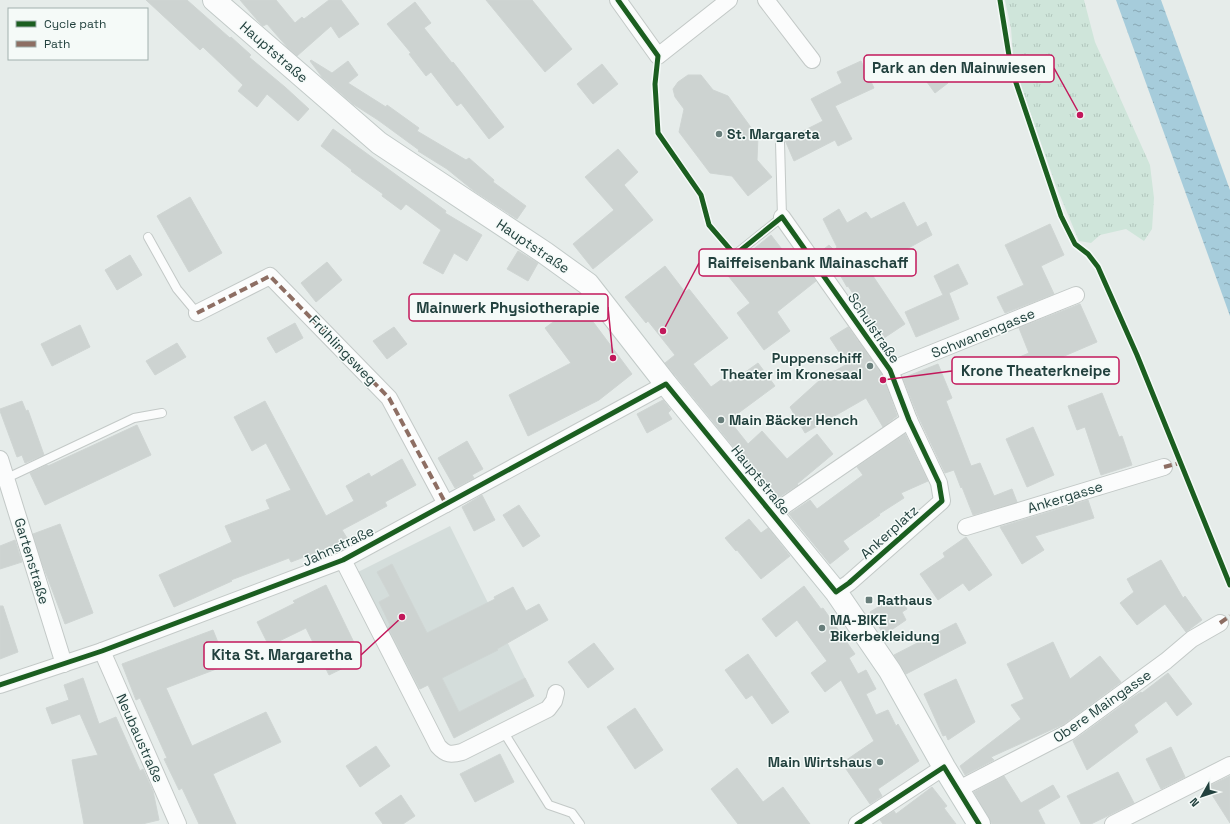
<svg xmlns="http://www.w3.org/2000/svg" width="1230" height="824" viewBox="0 0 1230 824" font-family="'Space Grotesk',sans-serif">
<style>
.built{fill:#d4dddb}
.grass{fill:url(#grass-tufts)}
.water{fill:url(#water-ripples)}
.building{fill:#cdd3d1;stroke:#cfd5d3}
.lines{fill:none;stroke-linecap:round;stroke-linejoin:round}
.lane-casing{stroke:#c3c9c7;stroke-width:10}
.street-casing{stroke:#c3c9c7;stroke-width:18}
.secondary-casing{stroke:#c2cac8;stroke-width:24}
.lane{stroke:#fbfcfc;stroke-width:8}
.street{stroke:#fbfcfc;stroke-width:16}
.secondary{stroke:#fbfcfc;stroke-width:22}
.quiet{stroke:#8d6e63;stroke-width:4;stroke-dasharray:8 4;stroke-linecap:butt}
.cycleway-casing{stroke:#f5faf8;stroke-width:8}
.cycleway{stroke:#1b5e20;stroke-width:5}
.poi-dot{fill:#677d7a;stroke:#f5faf8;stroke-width:1.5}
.labels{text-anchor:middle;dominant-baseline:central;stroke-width:3;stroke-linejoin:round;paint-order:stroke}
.street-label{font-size:14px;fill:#22413e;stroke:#f5faf8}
.poi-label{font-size:14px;font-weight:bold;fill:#22413e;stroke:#f5faf8;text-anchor:start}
.leader{fill:none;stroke:#c2185b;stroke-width:1.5}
.callout-dot{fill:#c2185b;stroke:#f5faf8;stroke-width:1.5}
.callout{fill:#f5faf8;stroke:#c2185b;stroke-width:1.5}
.callout-label{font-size:15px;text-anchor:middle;font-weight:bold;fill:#22413e}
</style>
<defs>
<pattern id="grass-tufts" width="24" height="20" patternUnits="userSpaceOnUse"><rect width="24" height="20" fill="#cfe5da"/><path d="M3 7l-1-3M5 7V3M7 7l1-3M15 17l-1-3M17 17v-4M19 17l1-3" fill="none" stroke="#b1c6bc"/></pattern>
<pattern id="water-ripples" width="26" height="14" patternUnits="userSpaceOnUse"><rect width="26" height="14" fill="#a6ccdb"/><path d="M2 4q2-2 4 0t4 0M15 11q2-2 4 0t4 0" fill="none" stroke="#87a7b3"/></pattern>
</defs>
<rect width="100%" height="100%" fill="#e6ecea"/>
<polygon class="built" points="450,526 525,678 459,712 442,678 417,690 358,572"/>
<polygon class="grass" points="1005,0 1084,0 1095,42 1150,165 1154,198 1152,229 1144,241 1126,229 1100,235 1091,243 1079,241 1056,186 1014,66 1011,28"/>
<polygon class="water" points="1116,0 1161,0 1230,190 1230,316"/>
<g class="building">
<polygon points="146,0 187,0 230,38 231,37 251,55 249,57 285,87 309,109 298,121 267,94 257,107 238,91 243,85 203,47 200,50"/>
<polygon points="240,0 276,0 295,23 302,17 304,19 329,0 341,0 359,24 339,38 331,26 297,56 288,48 267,24 263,26 258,21"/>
<polygon points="486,0 532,0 572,49 545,72"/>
<polygon points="415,2 431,23 424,28 452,63 453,62 504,127 489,139 461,103 457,106 431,72 426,76 409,54 411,53 387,24"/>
<polygon points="311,60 332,73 348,61 358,75 348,83 386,107 387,105 419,128 417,131 466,160 469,158 494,180 493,182 526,206 517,219 474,191 447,169 418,151 419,150 378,120 353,104 322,77 310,61"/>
<polygon points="861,61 874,88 835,106 852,139 838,146 835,140 794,161 785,140 823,121 811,99 842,83 837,72"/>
<polygon points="602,64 618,84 593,104 577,84"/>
<polygon points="938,68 948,83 935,93 924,78"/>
<polygon points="688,75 701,75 713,90 728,96 758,137 757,160 772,177 748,196 732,176 710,173 679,132 684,109 675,97 673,89 678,82"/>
<polygon points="333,129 446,211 445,213 482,235 467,261 454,253 443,274 423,263 441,230 406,204 401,210 382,196 383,194 351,171 352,170 321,146"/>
<polygon points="618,149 638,172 624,185 653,220 593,269 573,244 614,210 585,177"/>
<polygon points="190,197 222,253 189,272 157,216"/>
<polygon points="904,202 917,227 926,222 932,235 869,270 905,324 881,340 864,317 867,315 848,286 847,287 835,266 830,269 819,253 829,245 834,250 837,247 823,219 839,209 847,223 866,212 871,219"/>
<polygon points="1050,224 1064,255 1041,266 1054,294 1005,313 997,297 1024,285 1005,245"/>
<polygon points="771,235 798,270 804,265 816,281 777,312 790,331 764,350 737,313 750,303 725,272"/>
<polygon points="518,251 538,263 528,281 507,269"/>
<polygon points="130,255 142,275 117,290 105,270"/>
<polygon points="327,262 342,280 316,302 301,283"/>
<polygon points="958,264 968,284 949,293 959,319 916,337 905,312 943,295 934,276"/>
<polygon points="665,266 685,292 689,289 728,338 693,364 711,387 725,377 730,383 758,363 775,386 729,420 748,444 762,431 787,459 817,434 833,454 797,484 798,485 776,499 665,363 675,355 648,321 646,323 625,297"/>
<polygon points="579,303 632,374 599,400 528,436 509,395 571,363 545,328"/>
<polygon points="1080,304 1097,342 1062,357 1065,365 1024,381 1015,359 1029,353 1019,328"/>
<polygon points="295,323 303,338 276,353 267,338"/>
<polygon points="80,325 90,347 52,366 41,344"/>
<polygon points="394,327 407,344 387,359 373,341"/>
<polygon points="848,327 882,374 897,416 883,427 866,398 805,433 790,407 821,379 847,364 830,338"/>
<polygon points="177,343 186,357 155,375 146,361"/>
<polygon points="938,364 952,398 946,401 971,466 980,463 994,496 1012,489 1017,502 973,515 962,487 961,488 954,470 945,473 918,416 903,378"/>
<polygon points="1102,393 1119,437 1122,436 1132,465 1101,475 1085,427 1077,430 1068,406"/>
<polygon points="663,400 671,410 668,413 672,419 647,433 637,414"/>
<polygon points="22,401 26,411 28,410 44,455 25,463 22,455 17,457 0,411 0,409"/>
<polygon points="265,401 326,516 354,501 346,486 369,473 371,477 402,459 416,485 385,502 387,506 342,530 347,538 325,549 291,562 289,558 231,580 232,581 174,607 159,575 232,542 225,526 270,509 266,500 291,490 266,443 252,451 234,417"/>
<polygon points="137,425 151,455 45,505 30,473 47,465 48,466"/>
<polygon points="1033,427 1054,475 1027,487 1006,439"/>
<polygon points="905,434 928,481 901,493 904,498 879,514 880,515 843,541 849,549 830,564 789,514 810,500 817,509 863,475 857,467"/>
<polygon points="467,441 483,469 472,475 474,478 455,488 438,458"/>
<polygon points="482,495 495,520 474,531 462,507"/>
<polygon points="1088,500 1094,518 1035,536 1044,550 1022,564 1000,527"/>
<polygon points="519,505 540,536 523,547 503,515"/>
<polygon points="749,519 761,533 768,528 790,556 761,579 737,550 736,551 725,538"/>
<polygon points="60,524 93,613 65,624 42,563 33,534"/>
<polygon points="966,537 992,575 969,591 963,583 938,600 920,574 945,557 943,553"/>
<polygon points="15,540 22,562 0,569 0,546"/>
<polygon points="1161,560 1183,598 1185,596 1202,620 1186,632 1165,604 1137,625 1120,603 1134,592 1127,579"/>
<polygon points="392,564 427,633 495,599 494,597 513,587 526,611 539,604 548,620 497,649 498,650 442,678 459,712 525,678 534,696 454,738 428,685 420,689 388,627 390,625 379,602 390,596 377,572"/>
<polygon points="326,585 362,659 329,675 306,628 269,646 257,622 295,603 293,601"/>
<polygon points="804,586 821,609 823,608 855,654 849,658 858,674 866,670 876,689 866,694 876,715 888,710 896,726 898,724 919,761 878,789 882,796 870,804 842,763 874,741 841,680 825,692 811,673 827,661 797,620 776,637 762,619"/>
<polygon points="898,595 907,609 902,612 906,620 884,635 870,612"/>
<polygon points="0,606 3,606 18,652 0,659"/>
<polygon points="956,623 966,643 906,674 894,655"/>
<polygon points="213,630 227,665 166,688 192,746 266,712 281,742 213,774 236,824 199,824 182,788 179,790 164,759 167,758 140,698 136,700 122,664"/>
<polygon points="1053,642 1070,679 1100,656 1121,682 1064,724 991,757 994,760 965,775 960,766 1021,719 1011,705 1024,699 1007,664"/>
<polygon points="594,643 614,669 588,688 568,662"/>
<polygon points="748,654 789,712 772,724 752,695 746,699 725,670"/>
<polygon points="1168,673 1192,704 1177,716 1166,701 1134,725 1138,732 1087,770 1073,741 1132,698 1141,692 1142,693"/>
<polygon points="83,678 99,724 116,717 140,771 143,769 153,791 159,820 142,824 84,824 72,760 98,755 80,714 52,724 46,708 69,700 64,685"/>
<polygon points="956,679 975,722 948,740 946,735 943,736 924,694"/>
<polygon points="635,708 663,750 635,769 607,727"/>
<polygon points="376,746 390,766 360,787 346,766"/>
<polygon points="1171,747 1185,777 1161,789 1146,759"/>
<polygon points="500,754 514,782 475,802 460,774"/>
<polygon points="737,768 763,802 783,787 810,824 738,824 711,789"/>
<polygon points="1118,772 1134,803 1091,824 1081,824 1067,796"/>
<polygon points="1004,776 1021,803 1053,785 1060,797 1038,810 1045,824 992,824 974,792"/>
<polygon points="1230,776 1230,823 1207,787"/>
<polygon points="932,787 947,806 944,808 956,824 883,824 880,820 894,811 896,814"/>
<polygon points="401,795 415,816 403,824 383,824 375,813"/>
</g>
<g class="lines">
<defs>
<g id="lane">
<polyline points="148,237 177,289 197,313"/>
<polyline points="721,266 782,217 780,142"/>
<polyline points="7,478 134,418 162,413"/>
<polyline points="503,731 549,805 572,813 580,824"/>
</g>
<g id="street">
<polyline points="618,0 658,56 729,0"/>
<polyline points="766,0 812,60"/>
<polyline points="782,217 890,370 909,420 939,483 942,501 849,583 836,592"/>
<polyline points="197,313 270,276 389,398 446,504"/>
<polyline points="890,370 1076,295"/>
<polyline points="0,459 64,664"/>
<polyline points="772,514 909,420"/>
<polyline points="966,527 1164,467"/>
<path d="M343 560 438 746C446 755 451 755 462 752L548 709 554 701 556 693"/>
<polyline points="102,651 178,824"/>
<polyline points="0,685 102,651 343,560 666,384"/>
<polyline points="957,790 1069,732 1166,661 1192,639 1220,623"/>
<polyline points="857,824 944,767"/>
<polyline points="1113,824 1230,765"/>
</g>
<polyline id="secondary" points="214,0 379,143 545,253 588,284 666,384 836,592 890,671 944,767 979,824"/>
</defs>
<use href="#lane" class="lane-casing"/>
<use href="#street" class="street-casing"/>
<use href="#secondary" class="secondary-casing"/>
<use href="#lane" class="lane"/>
<use href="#street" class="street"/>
<use href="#secondary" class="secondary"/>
<g class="quiet">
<polyline points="197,313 270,276 389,398 446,504"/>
<polyline points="1164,467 1180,463"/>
<polyline points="1220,623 1230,616"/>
</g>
<defs>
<g id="cycleway">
<polyline points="618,0 658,56 655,84 658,133 701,195 709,225 735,255"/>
<polyline points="1000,0 1011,68 1061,216 1075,244 1088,254 1098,267 1137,355 1230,585"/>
<polyline points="0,685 102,651 343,560 666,384 836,592 849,583 942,501 939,483 909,420 890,370 782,217 721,266"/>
<polyline points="857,824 944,767 979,824"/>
</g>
</defs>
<use href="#cycleway" class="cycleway-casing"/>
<use href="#cycleway" class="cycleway"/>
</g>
<g class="poi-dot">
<circle cx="719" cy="134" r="4"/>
<circle cx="870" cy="366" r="4"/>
<circle cx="721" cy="420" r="4"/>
<rect x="865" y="596" width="8" height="8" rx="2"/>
<circle cx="822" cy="628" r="4"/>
<circle cx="880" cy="762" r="4"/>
</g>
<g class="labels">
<g class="street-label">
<text transform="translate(274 52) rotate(41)">Hauptstraße</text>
<text transform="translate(533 246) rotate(34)">Hauptstraße</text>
<text transform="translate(874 328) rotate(56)">Schulstraße</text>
<text transform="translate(983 333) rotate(-22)">Schwanengasse</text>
<text transform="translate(343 350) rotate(46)">Frühlingsweg</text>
<text transform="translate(761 480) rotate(51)">Hauptstraße</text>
<text transform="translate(1065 497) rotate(-17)">Ankergasse</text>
<text transform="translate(889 532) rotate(-42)">Ankerplatz</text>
<text transform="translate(338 546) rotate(-25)">Jahnstraße</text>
<text transform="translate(32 561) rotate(73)">Gartenstraße</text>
<text transform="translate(1102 706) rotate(-35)">Obere Maingasse</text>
<text transform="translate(140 738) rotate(66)">Neubaustraße</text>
</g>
<g class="poi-label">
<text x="727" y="134">St. Margareta</text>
<text x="862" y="358" text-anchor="end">Puppenschiff<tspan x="862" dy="16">Theater im Kronesaal</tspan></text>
<text x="729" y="420">Main Bäcker Hench</text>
<text x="877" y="600">Rathaus</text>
<text x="830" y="620">MA-BIKE -<tspan x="830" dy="16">Bikerbekleidung</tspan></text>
<text x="872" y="762" text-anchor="end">Main Wirtshaus</text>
</g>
</g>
<path class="leader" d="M1080 115L1054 68M663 331L699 263M613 358L608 307M883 380L952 371M402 617L361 655"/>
<g class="callout-dot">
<circle cx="1080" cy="115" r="4"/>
<circle cx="663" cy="331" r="4"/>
<circle cx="613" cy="358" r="4"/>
<circle cx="883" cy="380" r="4"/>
<circle cx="402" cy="617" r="4"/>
</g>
<g class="callout">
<rect x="864" y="55" width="190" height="27" rx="4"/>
<rect x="699" y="249" width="217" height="27" rx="4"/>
<rect x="409" y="294" width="199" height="27" rx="4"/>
<rect x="952" y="357" width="167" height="27" rx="4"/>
<rect x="204" y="642" width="157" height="27" rx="4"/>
</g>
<g class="callout-label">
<text x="959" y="73">Park an den Mainwiesen</text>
<text x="808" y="268">Raiffeisenbank Mainaschaff</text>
<text x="508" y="313">Mainwerk Physiotherapie</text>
<text x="1036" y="376">Krone Theaterkneipe</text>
<text x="282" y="660">Kita St. Margaretha</text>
</g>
<rect x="8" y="8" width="140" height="52" fill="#f5faf8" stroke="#a1b0ae"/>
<rect x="16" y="21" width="20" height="6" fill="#1b5e20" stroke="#a1b0ae"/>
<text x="44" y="28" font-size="12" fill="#22413e">Cycle path</text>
<rect x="16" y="41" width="20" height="6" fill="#8d6e63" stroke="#a1b0ae"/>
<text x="44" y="48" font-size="12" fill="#22413e">Path</text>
<g transform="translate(1202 796) rotate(231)" stroke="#f5faf8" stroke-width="3" paint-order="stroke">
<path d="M0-3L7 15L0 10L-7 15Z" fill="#22413e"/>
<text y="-6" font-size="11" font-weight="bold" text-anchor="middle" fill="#22413e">N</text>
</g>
</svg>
